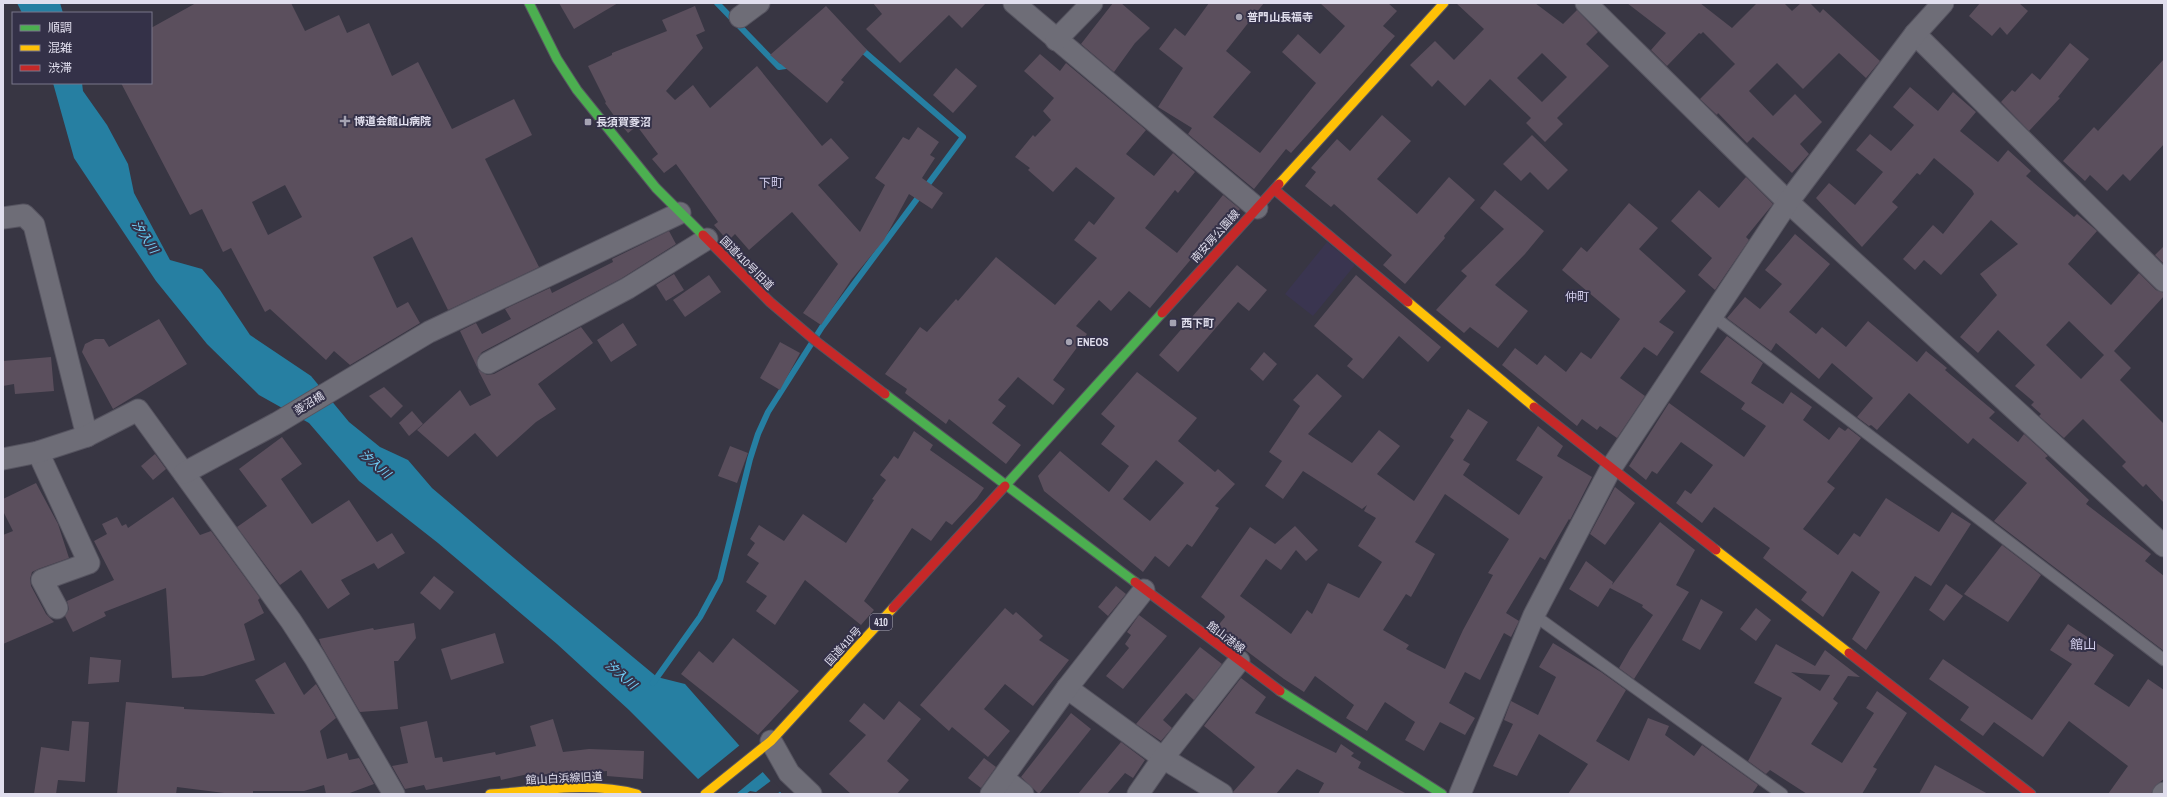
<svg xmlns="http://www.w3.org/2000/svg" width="2167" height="797" viewBox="0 0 2167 797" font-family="'Archivo Narrow','Noto Sans JP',sans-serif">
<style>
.built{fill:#3a3550}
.water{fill:#267fa2}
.pier{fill:#383643}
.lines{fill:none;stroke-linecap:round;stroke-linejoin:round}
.stream{stroke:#267fa2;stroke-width:6}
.building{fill:#5b4f5d;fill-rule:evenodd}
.lane-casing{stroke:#565460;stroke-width:13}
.street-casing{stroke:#565460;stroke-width:23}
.fast-casing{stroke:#565460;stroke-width:11}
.slow-casing{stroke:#565460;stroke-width:11}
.jam-casing{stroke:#565460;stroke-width:11}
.lane{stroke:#6e6d77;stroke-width:11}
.street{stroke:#6e6d77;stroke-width:21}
.fast{stroke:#4caf50;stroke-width:9}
.slow{stroke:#ffc107;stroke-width:9}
.jam{stroke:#c62828;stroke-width:9}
.poi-dot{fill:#a5a3b2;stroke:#343148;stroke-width:1.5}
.labels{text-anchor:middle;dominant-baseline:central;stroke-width:4;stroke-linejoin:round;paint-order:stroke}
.shield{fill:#343148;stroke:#acaabc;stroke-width:1}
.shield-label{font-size:10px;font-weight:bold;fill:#e0deed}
.poi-label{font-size:11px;font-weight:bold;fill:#e0deed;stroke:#343148;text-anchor:start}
.street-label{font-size:11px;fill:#e0deed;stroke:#343148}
.neighbourhood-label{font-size:12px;fill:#d2ceec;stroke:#343148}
.water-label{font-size:12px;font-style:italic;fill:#73d2fa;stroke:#343148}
.quarter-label{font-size:13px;fill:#d2ceec;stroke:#343148}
</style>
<rect width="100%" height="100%" fill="#383643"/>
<polygon class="built" points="1327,242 1355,265 1313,316 1285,294"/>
<g class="water">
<polygon points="17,3 60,3 63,13 22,13"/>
<polygon points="53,83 82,83 83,91 107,125 128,164 134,193 170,260 202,269 220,290 250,335 311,376 349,422 380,447 408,460 432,488 528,570 657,677 685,684 782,794 713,794 629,710 557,644 438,543 359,481 309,423 259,395 207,344 156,281 74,158"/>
</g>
<g class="pier">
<polygon points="740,745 764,771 736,794 711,794 697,780"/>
<polygon points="772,780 782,790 777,794 746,794 750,791 756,792"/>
</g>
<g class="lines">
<g class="stream">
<polyline points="717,3 779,67 792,65"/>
<polyline points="653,683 700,617 720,580 750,459 758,434 768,412 822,327 963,137 860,48"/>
</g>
</g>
<g class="building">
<path d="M196 3H291L305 31 339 15 347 33 369 23 392 76 418 62 452 129 514 99 532 135 485 159 539 267 448 310 412 237 373 257 397 308 408 302 420 323 350 365 334 351 326 360 270 309 265 312 231 248 223 252 202 209 190 215 121 83H151V28ZM285 185 302 217 268 235 252 202Z"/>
<polygon points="559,3 618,3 574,29"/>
<polygon points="873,3 986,3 962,28 949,15 900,63 866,29 882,14"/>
<polygon points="1113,3 1121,3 1150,28 1135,43 1114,72 1081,44"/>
<polygon points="1209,3 1264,3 1226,51 1251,72 1213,117 1260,153 1316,83 1282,52 1298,34 1320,54 1345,26 1320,3 1388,3 1397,11 1383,26 1395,36 1291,153 1286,149 1254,189 1188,134 1192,128 1158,107 1183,68 1159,49 1175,28 1185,36"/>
<path d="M1456 3H1535L1563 24 1577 10 1598 32 1586 44 1609 66 1557 118 1563 124 1545 142 1526 123 1531 118 1490 79 1465 106 1438 80 1432 87 1410 65 1435 41 1454 60 1484 29ZM1542 53 1567 77 1542 102 1517 78Z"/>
<polygon points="1627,3 1700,3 1732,28 1757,3 1784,3 1792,11 1801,3 1810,3 1820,13 1823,9 1880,61 1866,78 1839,53 1803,89 1777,63 1749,91 1773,116 1795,94 1822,122 1800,144 1809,154 1792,173 1753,137 1747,143 1718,113 1717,115 1700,99 1735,64 1703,32 1701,34 1699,33 1667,66 1651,50 1666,33"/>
<polygon points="1980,3 2019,3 2028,11 2007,35 2000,27 1992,36 1969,16"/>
<polygon points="695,6 705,31 696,35 703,48 666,91 675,100 693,85 710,108 757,66 822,146 831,138 849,158 818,185 860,232 885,185 875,178 903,137 909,140 918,127 939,142 930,155 935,158 922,178 943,193 932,209 909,194 884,240 851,280 821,325 803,313 838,264 792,212 749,250 735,234 728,241 714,225 718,222 676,164 664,173 652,159 658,154 637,126 628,133 617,120 605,103 606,102 588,66 612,55 612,53 667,31 662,20"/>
<polygon points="826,6 867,50 841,80 844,82 827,103 770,55"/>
<polygon points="2070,43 2089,59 2058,97 2060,98 2029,131 2001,102 2012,90 2015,92 2032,73 2040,80"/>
<polygon points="1040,54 1060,71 1066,63 1146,130 1126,154 1154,176 1173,153 1195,172 1178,193 1175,190 1145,228 1177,253 1223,195 1240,209 1210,241 1208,239 1150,308 1129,291 1111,311 1099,300 1076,326 1087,334 1053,380 1065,389 1053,405 1018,377 998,400 1006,406 992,423 1021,445 1006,464 949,419 946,424 905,393 907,389 885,374 920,327 927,332 956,299 958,301 996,257 1055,305 1097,258 1074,240 1089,221 1094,225 1115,198 1076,167 1053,192 1028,170 1030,168 1015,157 1033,135 1035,137 1051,120 1043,111 1054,98 1024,71"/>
<polygon points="2164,59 2164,144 2130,181 2123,174 2107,191 2090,175 2085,181 2063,161 2094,127 2098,131"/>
<polygon points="956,68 977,86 953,113 933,95"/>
<path d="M1910 87 1938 111 1953 92 1976 112 1960 131 1998 162 2008 150 2031 171 2026 176 2074 217 2077 214 2097 231 2068 264 2111 305 2139 273 2156 290 2164 293V296L2114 351 2131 368 2120 380 2164 424V503L2146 484 2143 487 2122 466 2126 462 2083 419 2064 438 2039 416 2041 414 2031 405 2034 402 2015 386 2035 365 1998 330 1978 353 1960 337 1997 295 1980 274 2018 244 1991 220 1941 275 1924 260 1915 270 1903 259 1933 225 1943 234 1974 194 1972 190 1934 158 1920 175 1917 173 1892 202 1898 207 1862 247 1816 198 1829 183 1855 205 1883 172 1856 150 1870 134 1891 151 1914 125 1893 107ZM2069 321 2104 355 2081 379 2046 345Z"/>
<polygon points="1382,115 1411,141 1377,179 1417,214 1449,177 1475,200 1444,236 1445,238 1405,284 1383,265 1392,255 1334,204 1331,207 1305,186 1316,172 1311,168 1337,139 1350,151"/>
<polygon points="1532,135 1568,170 1548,190 1530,172 1521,181 1503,164"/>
<polygon points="1746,177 1773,204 1746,237 1749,240 1715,290 1698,275 1712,258 1671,221 1699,190 1719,208"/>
<polygon points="1495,190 1544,231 1525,254 1495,285 1528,311 1498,348 1470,327 1464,333 1436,310 1467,276 1461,271 1504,229 1480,208"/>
<polygon points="1629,203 1658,228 1639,249 1686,291 1659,322 1674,332 1657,356 1644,347 1620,378 1645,396 1617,438 1600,426 1597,430 1582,419 1577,426 1502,365 1515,348 1537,365 1545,355 1566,372 1581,352 1591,359 1620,319 1562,270 1581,247 1587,252"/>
<polygon points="669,231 676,244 622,278 482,352 478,357 477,367 460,331 476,323 482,334 511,319 505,309 550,288 552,293 613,262 612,259"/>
<polygon points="1795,234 1830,264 1789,312 1816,334 1822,327 1846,347 1868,321 1917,362 1926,351 1947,368 1945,370 1995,412 1989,418 2018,442 2024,434 2048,456 2045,458 2089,500 2086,504 2151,554 2145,561 2164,576 2164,651 1994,521 2027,483 1973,438 1968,444 1909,393 1877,430 1871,425 1869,426 1857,417 1873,398 1832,363 1819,379 1776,343 1771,351 1727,318 1745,297 1760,309 1782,284 1765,270"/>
<polygon points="2164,246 2164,264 2155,255"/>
<polygon points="1237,265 1267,290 1249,311 1238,302 1178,372 1159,355"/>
<polygon points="674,274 684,290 666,301 656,285"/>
<polygon points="709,275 721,292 685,317 673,300"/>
<polygon points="1356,275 1441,347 1428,362 1399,336 1363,379 1347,366 1353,359 1314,326"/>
<polygon points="159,319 187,364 113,409 82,352 85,344 95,339 104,339 109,347"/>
<polygon points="623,323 637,345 611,362 597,340"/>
<polygon points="581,327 593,343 538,384 556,409 536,422 497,457 475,433 448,457 417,430 460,390 470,406 491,395 478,370 487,375 494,374"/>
<polygon points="1727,336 1763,363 1751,383 1783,404 1791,392 1812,407 1803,420 1829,440 1839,427 1845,431 1848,428 1861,438 1827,482 1835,488 1803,529 1838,555 1854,533 1860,537 1886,498 1939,532 1952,512 1971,524 1931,586 1915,576 1866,650 1852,639 1880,592 1852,571 1823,617 1801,600 1807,592 1763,558 1770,548 1714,507 1702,523 1676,503 1685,490 1691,494 1713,465 1681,442 1657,474 1652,471 1646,480 1629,466 1669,403 1744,457 1766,426 1741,409 1745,403 1700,372"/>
<polygon points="780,342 800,353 780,390 760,378"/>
<polygon points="1264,352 1277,364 1263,381 1250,369"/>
<polygon points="51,357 54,391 15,394 14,384 3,386 3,361"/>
<path d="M1137 372 1197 418 1178 441 1215 472 1218 469 1235 484 1215 506 1219 508 1192 547 1187 544 1169 567 1155 556 1143 572 1044 491 1038 476 1060 451 1109 492 1129 466 1101 444 1115 426 1101 414ZM1156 460 1184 483 1150 521 1123 499Z"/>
<path d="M1317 374 1342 396 1308 434 1352 463 1379 430 1400 446 1377 474 1414 501 1454 440 1450 437 1468 409 1488 422 1463 460 1470 464 1463 475 1519 515 1543 477 1516 460 1538 426 1563 446 1557 456 1592 477 1570 520 1569 519 1545 560 1540 557 1506 613 1519 621 1511 637 1504 633 1480 680 1465 672 1449 703 1475 718 1465 735 1440 722 1424 751 1405 740 1415 722 1385 702 1367 731 1346 718 1354 705 1315 676 1304 692 1284 679 1216 628 1225 617 1224 615 1201 597 1250 527 1275 544 1295 526 1318 550 1306 561 1296 550 1281 570 1266 559 1240 596 1291 634 1307 610 1312 614 1328 583 1359 598 1382 562 1358 546 1376 518 1364 511 1367 505 1362 509 1303 471 1283 499 1265 486 1282 461 1269 452 1300 406 1293 400ZM1445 494 1509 539 1488 573 1493 575 1463 630 1445 669 1406 649 1409 645 1383 630 1406 594 1411 597 1435 554 1415 542Z"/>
<polygon points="384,387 403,406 391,418 369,396"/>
<polygon points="412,411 423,424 409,436 399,423"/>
<polygon points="914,431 933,445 930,450 984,488 977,498 952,525 946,521 931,541 912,528 864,601 874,610 861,625 805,580 775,625 756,611 767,596 746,582 759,563 747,555 755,543 750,539 759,525 784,541 803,514 846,543 874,500 872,499 886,480 880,475 894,456 898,459"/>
<polygon points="282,437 302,464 281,479 312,524 349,500 377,542 392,533 405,553 378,569 374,563 341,580 350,594 328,609 301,570 280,585 237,527 267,506 239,469"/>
<polygon points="730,446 748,453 737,483 718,476"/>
<polygon points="155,454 166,469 153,480 141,466"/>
<polygon points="36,483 58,524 69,558 38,569 32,572 30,579 31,586 46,614 54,622 3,644 3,535 13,531 3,511 3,499"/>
<polygon points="1615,487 1635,503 1605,545 1590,534"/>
<polygon points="173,497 200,535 211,531 260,598 258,600 264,613 244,624 255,660 203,676 172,678 166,588 104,612 106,616 73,632 65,616 69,609 67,601 114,580 94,541 107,534 102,524 117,517 122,526 126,524 128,528"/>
<polygon points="1660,522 1695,550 1676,585 1689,592 1634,679 1619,668 1630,649 1653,615 1642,607 1643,605 1610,588 1598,607 1569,589 1586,561 1613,582 1612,585"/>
<polygon points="2002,545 2041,575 2008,622 1964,594"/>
<polygon points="434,576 454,592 440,610 420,593"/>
<polygon points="1946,584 1963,596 1944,621 1929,610"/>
<polygon points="1116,586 1126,594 1108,616 1098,607"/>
<polygon points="1701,599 1723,612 1700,650 1682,640"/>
<polygon points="1005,608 1013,615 1016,612 1043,636 1039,640 1069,660 1033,706 1005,684 984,709 1010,731 988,757 952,727 949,731 920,705"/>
<polygon points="1756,608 1771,620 1756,641 1740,629"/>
<polygon points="1139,615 1167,636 1123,689 1106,676 1129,648 1125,644 1131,635 1127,632"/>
<polygon points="414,623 416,638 398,661 394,661 398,709 360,712 321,645 319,639 373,628 374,630"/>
<polygon points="2068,624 2114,655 2094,684 2129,707 2148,679 2164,690 2164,779 2155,786 2151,794 2108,794 2128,766 2069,721 2043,757 1994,722 1983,736 1960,720 1969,707 1929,679 1943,659 2032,720 2072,664 2050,650"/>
<polygon points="495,633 504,663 451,680 441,649"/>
<polygon points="733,638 799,691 758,735 681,674 699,651 713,663"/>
<polygon points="1553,643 1601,672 1626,690 1596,741 1629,761 1648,718 1669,726 1665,735 1694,756 1702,745 1758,785 1752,794 1568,794 1588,764 1539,734 1517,776 1493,766 1513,724 1504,720 1511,701 1538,715 1556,677 1539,667"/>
<path d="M1776 644 1815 666 1825 650 1860 677 1848 676 1833 699 1838 703 1811 744 1842 763 1874 713 1866 708 1877 691 1907 713 1873 767 1877 769 1862 794H1807L1770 770 1766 774 1748 761 1782 698 1754 683ZM1791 672 1810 674 1830 675 1820 691Z"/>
<polygon points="1200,647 1222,664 1194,700 1186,693 1163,720 1172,728 1161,741 1136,724"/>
<polygon points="90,657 121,660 119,682 88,684"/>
<polygon points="285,662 304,695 316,684 336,718 320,731 327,759 347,753 349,760 359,758 374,784 347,794 326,794 324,785 304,791 253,791 253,794 232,794 177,787 176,794 117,794 126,702 184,707 184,709 275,714 255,680"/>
<polygon points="1241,678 1266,697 1255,713 1336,753 1341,744 1354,753 1351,756 1361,762 1358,768 1407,794 1318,794 1324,783 1297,769 1276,794 1234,794 1233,792 1255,767 1204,726"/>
<polygon points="899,701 921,719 887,761 909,780 897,794 851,794 829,774 866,735 849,721 864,703 884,720"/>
<polygon points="1071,713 1091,729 1039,794 1021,777"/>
<polygon points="553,719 563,752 589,749 644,751 643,779 607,776 607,771 558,776 557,773 529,777 528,774 501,780 500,776 426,790 424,785 405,789 392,766 408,763 400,727 427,721 435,758 442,757 443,762 495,752 496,755 536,746 530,726"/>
<polygon points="72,721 89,722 85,782 58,780 56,794 34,794 41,747 69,751"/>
<polygon points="1121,742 1145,760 1133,778 1125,773 1107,794 1078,794"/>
<polygon points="984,758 996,767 981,788 968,778"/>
<polygon points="1935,765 1988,794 1919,794"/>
</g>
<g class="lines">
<defs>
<g id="lane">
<polyline points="1713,316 2164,660"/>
<polyline points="1534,615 1782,794"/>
</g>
<g id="street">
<polyline points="1014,3 1257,208"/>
<polyline points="1586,3 1788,202 2164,546"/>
<polyline points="740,17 759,3"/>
<polyline points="1915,34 2164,281"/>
<polyline points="1056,40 1092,3"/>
<polyline points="3,218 24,215 34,225 87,436"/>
<polyline points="488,363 628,288 707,239"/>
<polyline points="38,452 89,563 42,580 57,608"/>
<polyline points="3,459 38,452 87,436 138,410 291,621 315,658 394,794"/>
<polyline points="184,473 277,423 429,332 680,213"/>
<polyline points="1067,688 1163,758 1222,794"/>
<polyline points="771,741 789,773 811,794"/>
<polyline points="1003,778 1023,794"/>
<polyline points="991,794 1067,688 1144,590"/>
<polyline points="1138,794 1163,758 1239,661"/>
<polyline points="1460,794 1534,615 1611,468 1788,202 1915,34 1943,3"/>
<polyline points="2163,794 2164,793"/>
</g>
<g id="fast">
<polyline points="529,3 557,59 577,90 656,188 703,235"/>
<polyline points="885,394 1135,582"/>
<polyline points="1005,486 1162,313"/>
<polyline points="1280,691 1442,794"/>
</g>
<g id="slow">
<polyline points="1279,184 1444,3"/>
<polyline points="1408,302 1534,407"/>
<polyline points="1716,550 1849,653"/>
<path d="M490 794C538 791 590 781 637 794"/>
<polyline points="705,794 771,741 893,608"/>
</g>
<g id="jam">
<polyline points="1275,190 1408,302"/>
<polyline points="703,235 770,302 817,342 885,394"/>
<polyline points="1162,313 1279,184"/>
<polyline points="1534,407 1716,550"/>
<polyline points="1135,582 1280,691"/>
<polyline points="893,608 1005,486"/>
<polyline points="1849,653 2031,794"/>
</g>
</defs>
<use href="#lane" class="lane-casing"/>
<use href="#street" class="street-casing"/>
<use href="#fast" class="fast-casing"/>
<use href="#slow" class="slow-casing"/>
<use href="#jam" class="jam-casing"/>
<use href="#lane" class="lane"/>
<use href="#street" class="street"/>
<use href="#fast" class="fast"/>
<use href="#slow" class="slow"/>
<use href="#jam" class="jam"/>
</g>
<g class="poi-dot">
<circle cx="1239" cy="17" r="4"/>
<path d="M343 115h4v4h4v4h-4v4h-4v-4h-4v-4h4z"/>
<rect x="584" y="118" width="8" height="8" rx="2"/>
<rect x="1169" y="319" width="8" height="8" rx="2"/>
<circle cx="1069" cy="342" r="4"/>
</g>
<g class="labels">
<rect class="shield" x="870" y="614" width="22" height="16" rx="3"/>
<g class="shield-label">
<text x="881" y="622">410</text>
</g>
<g class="poi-label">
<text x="1247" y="17">普門山長福寺</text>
<text x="354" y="121">博道会館山病院</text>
<text x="596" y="122">長須賀菱沼</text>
<text x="1181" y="323">西下町</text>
<text x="1077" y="342">ENEOS</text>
</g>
<g class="street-label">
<text transform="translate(1215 236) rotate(-48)">南安房公園線</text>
<text transform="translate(747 263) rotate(45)">国道410号旧道</text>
<text transform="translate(309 403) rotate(-31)">菱沼橋</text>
<text transform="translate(1226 637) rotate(37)">館山港線</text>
<text transform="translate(843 646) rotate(-48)">国道410号</text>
<text transform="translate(564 778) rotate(-3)">館山白浜線旧道</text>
</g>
<g class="neighbourhood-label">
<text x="771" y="183">下町</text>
<text x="1577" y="297">仲町</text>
</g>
<g class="water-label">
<text transform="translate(145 237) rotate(57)">汐入川</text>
<text transform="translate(375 464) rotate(41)">汐入川</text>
<text transform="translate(621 675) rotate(41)">汐入川</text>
</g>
<g class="quarter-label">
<text x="2083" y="644">館山</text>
</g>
</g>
<rect width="2167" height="797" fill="none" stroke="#e0deed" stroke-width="8"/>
<rect x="12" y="12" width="140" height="72" fill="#343148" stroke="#79768a"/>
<rect x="20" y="25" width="20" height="6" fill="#4caf50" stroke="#79768a"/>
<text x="48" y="32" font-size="12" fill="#e0deed">順調</text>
<rect x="20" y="45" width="20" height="6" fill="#ffc107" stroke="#79768a"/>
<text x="48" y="52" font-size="12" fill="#e0deed">混雑</text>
<rect x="20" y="65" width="20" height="6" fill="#c62828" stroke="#79768a"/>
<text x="48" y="72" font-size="12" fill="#e0deed">渋滞</text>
</svg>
